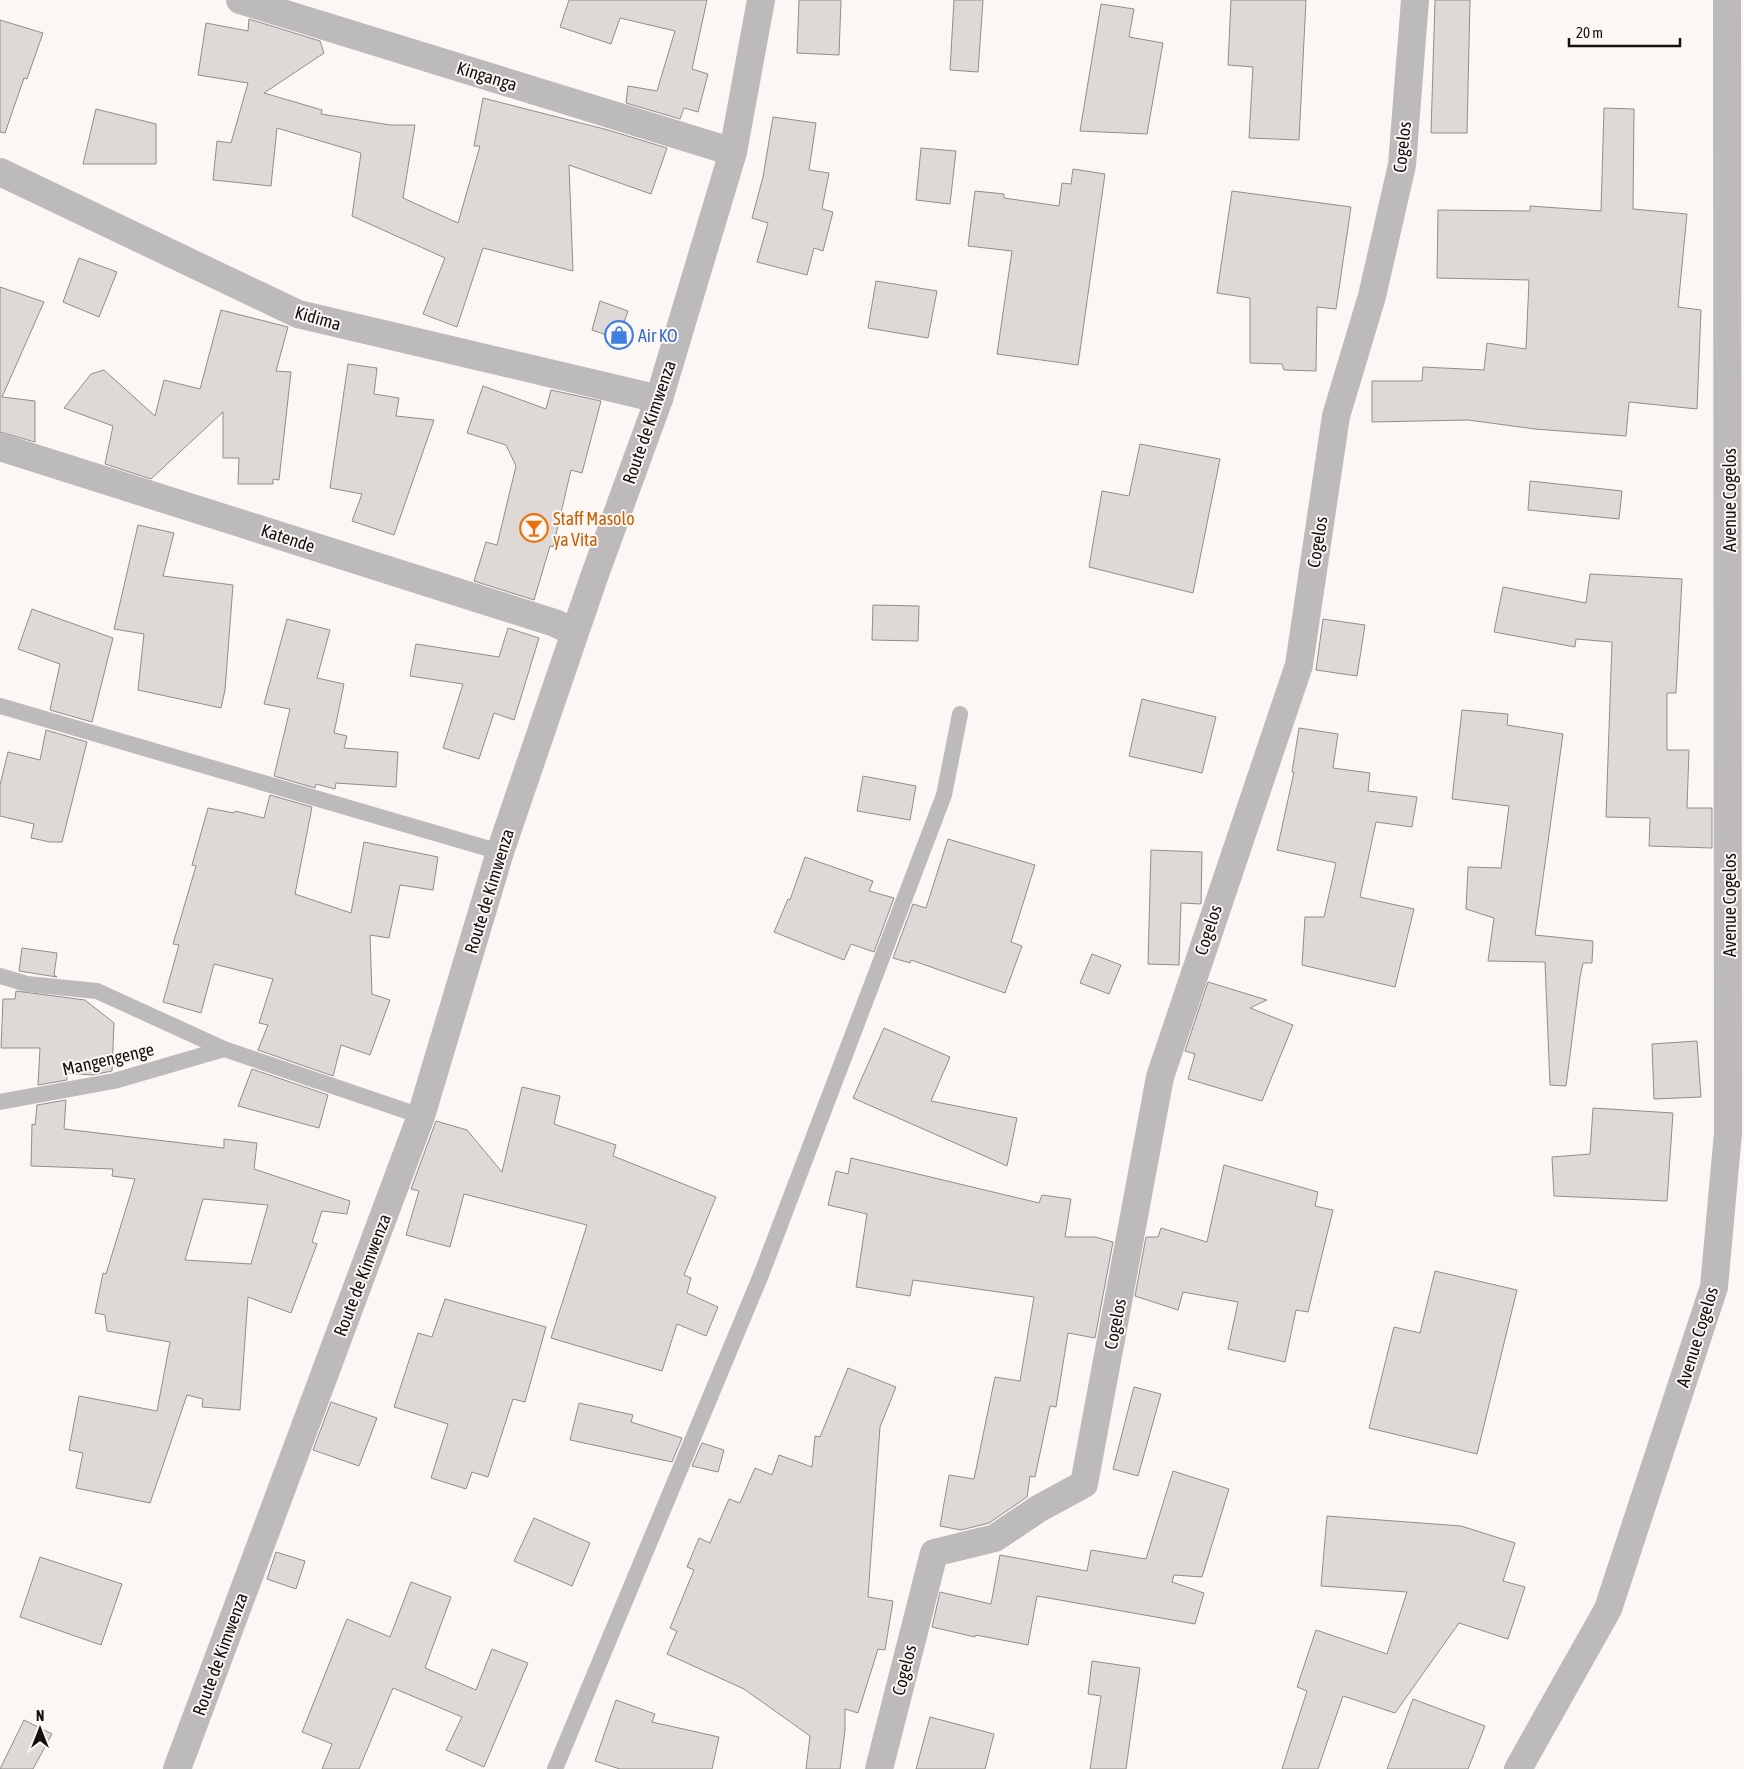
<svg xmlns="http://www.w3.org/2000/svg" width="1744" height="1769" viewBox="0 0 1744 1769" font-family="'Asap Condensed',sans-serif">
<style>
.building{fill:#ded9d7;stroke:#918d8b;fill-rule:evenodd}
.lines{fill:none;stroke-linecap:round;stroke-linejoin:round}
.service{stroke:#bcbaba;stroke-width:16}
.minor{stroke:#bcbaba;stroke-width:28}
.tertiary{stroke:#bcbaba;stroke-width:28}
.labels{text-anchor:middle;dominant-baseline:central;stroke-width:4;stroke-linejoin:round;paint-order:stroke}
.street-label{font-size:18px;fill:#121110;stroke:#fcf7f4}
.shop-label{font-size:18px;fill:#366cbe;stroke:#fcf7f4;text-anchor:start}
.food-label{font-size:18px;fill:#c56008;stroke:#fcf7f4;text-anchor:start}
</style>
<rect width="100%" height="100%" fill="#fcf7f4"/>
<g class="building">
<polygon points="569,0 707,0 692,69 708,74 698,112 684,108 680,119 626,103 628,86 657,91 675,31 620,18 611,44 560,27"/>
<polygon points="799,0 841,0 839,55 797,53"/>
<polygon points="954,0 983,0 978,72 950,70"/>
<polygon points="1231,0 1306,0 1299,140 1249,138 1253,67 1228,65"/>
<polygon points="1435,0 1470,0 1467,133 1431,133"/>
<polygon points="1101,4 1134,9 1129,37 1163,43 1147,134 1080,131"/>
<polygon points="249,19 320,41 324,53 264,93 322,110 321,114 390,125 415,125 403,198 458,223 480,146 474,146 483,98 608,130 667,148 651,194 569,165 573,271 483,248 457,327 423,314 445,258 352,216 361,153 277,128 271,186 213,180 217,141 231,143 248,83 198,75 206,23 248,31"/>
<polygon points="0,20 43,33 27,79 24,78 5,133 0,132"/>
<polygon points="1604,108 1634,109 1633,209 1687,214 1678,307 1701,310 1697,409 1629,402 1626,436 1535,429 1468,420 1372,422 1372,381 1422,381 1423,367 1484,370 1487,343 1526,349 1529,280 1437,278 1438,210 1530,211 1530,206 1601,211"/>
<polygon points="96,109 156,124 156,164 83,164"/>
<polygon points="773,117 816,123 809,170 829,173 822,209 833,212 823,251 814,248 807,275 757,262 768,223 752,218 763,177"/>
<polygon points="921,148 956,151 950,204 916,200"/>
<polygon points="1073,169 1105,174 1078,365 997,354 1012,251 968,246 975,191 1004,194 1004,198 1059,206 1062,183 1071,184"/>
<polygon points="1232,191 1351,207 1336,309 1317,307 1316,371 1284,370 1282,364 1250,363 1250,298 1217,293"/>
<polygon points="79,258 117,272 99,317 63,302"/>
<polygon points="876,281 937,291 928,338 868,328"/>
<polygon points="0,287 44,302 2,397 35,401 35,442 0,432"/>
<polygon points="600,301 628,311 618,339 592,330"/>
<polygon points="221,310 288,327 276,371 291,372 279,480 273,479 273,484 238,484 239,458 223,458 223,412 151,479 105,464 113,426 64,408 91,374 104,370 155,416 164,380 200,389"/>
<polygon points="348,364 377,368 374,394 399,398 396,416 434,420 394,535 352,521 362,494 330,488"/>
<polygon points="483,386 546,409 551,390 601,401 582,473 571,470 553,547 550,546 534,600 474,581 486,542 497,545 516,466 506,445 467,433"/>
<polygon points="1140,444 1220,459 1193,593 1089,567 1102,491 1129,496"/>
<polygon points="1530,481 1622,491 1619,519 1528,510"/>
<polygon points="138,525 174,533 163,576 233,585 225,690 221,708 138,690 144,634 114,629"/>
<polygon points="1590,574 1682,579 1676,693 1667,693 1667,750 1689,750 1687,808 1712,808 1712,848 1649,846 1650,818 1606,817 1612,642 1576,639 1575,647 1494,632 1503,587 1586,603"/>
<polygon points="873,605 919,606 918,641 872,640"/>
<polygon points="32,609 113,638 92,722 50,710 60,664 18,649"/>
<polygon points="287,619 330,630 317,678 344,684 334,733 347,736 344,748 398,752 396,787 336,783 335,789 316,784 315,788 274,776 290,709 264,704"/>
<polygon points="1323,619 1365,625 1357,676 1316,670"/>
<polygon points="508,628 539,638 514,720 494,713 479,759 443,748 463,684 410,676 416,644 499,657"/>
<polygon points="1142,699 1216,717 1202,773 1129,756"/>
<polygon points="1462,710 1508,714 1507,725 1563,734 1535,935 1593,941 1592,963 1583,963 1580,977 1566,1086 1550,1085 1545,962 1488,961 1494,918 1466,909 1468,867 1501,868 1509,806 1452,799"/>
<polygon points="1299,728 1338,734 1333,768 1370,773 1368,791 1417,797 1412,827 1376,822 1360,897 1414,909 1395,987 1302,965 1305,917 1324,917 1336,863 1277,850 1294,772 1292,772"/>
<polygon points="46,730 87,742 62,842 50,842 31,838 34,824 0,816 0,785 8,752 40,760"/>
<polygon points="863,776 916,786 910,820 857,811"/>
<polygon points="270,795 312,807 295,894 351,913 364,842 438,857 433,890 400,885 389,938 370,935 372,994 390,1000 370,1055 341,1045 333,1076 258,1050 268,1025 259,1023 273,979 214,964 201,1013 163,1002 179,945 173,944 196,866 192,865 208,808 234,813 235,811 264,818"/>
<polygon points="948,839 1035,865 1011,942 1022,946 1005,993 911,960 910,963 893,958 913,904 926,908"/>
<polygon points="1151,850 1202,852 1201,904 1181,903 1179,965 1148,964"/>
<polygon points="805,857 873,881 869,891 894,898 874,952 851,944 844,960 774,932 788,899 790,900"/>
<polygon points="22,948 57,953 54,975 57,977 19,971"/>
<polygon points="1092,954 1121,965 1109,994 1080,983"/>
<polygon points="1208,982 1267,1000 1250,1008 1293,1025 1262,1101 1188,1079 1195,1054 1185,1051"/>
<polygon points="16,991 85,1000 114,1023 112,1071 92,1075 67,1073 67,1080 38,1085 40,1048 1,1048 3,999 15,999"/>
<polygon points="884,1028 950,1057 931,1101 1017,1118 1007,1166 853,1098"/>
<polygon points="1697,1041 1701,1097 1654,1099 1652,1044"/>
<polygon points="252,1069 328,1095 319,1128 238,1106"/>
<polygon points="522,1087 560,1096 554,1124 616,1145 613,1156 716,1197 684,1275 691,1278 687,1293 718,1307 706,1336 677,1324 662,1371 551,1338 587,1225 464,1194 450,1247 406,1235 419,1191 411,1189 436,1121 467,1130 502,1172"/>
<path d="M66 1100 64 1129 224 1148V1139L257 1143 254 1169 350 1201 347 1214 322 1211 312 1242 317 1244 291 1313 248 1297 240 1410 202 1407 203 1399 187 1395 150 1503 76 1488 83 1453 69 1450 79 1396 157 1411 170 1342 107 1331 105 1315 95 1313 103 1273 106 1274 135 1179 112 1176 113 1169 31 1166 32 1124 35 1125 37 1105ZM203 1199 268 1205 251 1264 185 1260Z"/>
<polygon points="1593,1108 1673,1113 1667,1201 1554,1196 1552,1157 1590,1154"/>
<polygon points="851,1158 1039,1203 1042,1195 1071,1199 1065,1237 1095,1237 1113,1242 1095,1338 1068,1333 1056,1407 1050,1406 1035,1477 1030,1476 1027,1497 989,1523 961,1530 940,1526 949,1475 974,1479 995,1377 1020,1381 1034,1297 913,1280 910,1296 856,1287 867,1214 828,1205 836,1171 848,1174"/>
<polygon points="1224,1165 1318,1192 1315,1206 1333,1210 1308,1312 1296,1310 1285,1362 1228,1349 1238,1302 1183,1292 1178,1310 1135,1296 1146,1237 1158,1237 1161,1228 1207,1242"/>
<polygon points="1435,1271 1517,1290 1477,1454 1369,1428 1394,1327 1420,1333"/>
<polygon points="445,1299 546,1327 525,1402 513,1399 488,1477 472,1472 466,1489 431,1478 448,1424 394,1407 418,1333 432,1337"/>
<polygon points="848,1368 896,1387 880,1427 868,1597 893,1601 885,1650 878,1649 858,1713 845,1709 845,1730 840,1769 806,1769 810,1736 744,1689 667,1654 677,1631 670,1628 694,1570 687,1567 699,1538 710,1543 729,1499 740,1503 755,1468 772,1475 779,1455 812,1467 815,1436 820,1437"/>
<polygon points="1134,1387 1161,1394 1138,1476 1113,1469"/>
<polygon points="331,1402 377,1418 359,1466 313,1450"/>
<polygon points="579,1403 633,1415 631,1422 682,1438 672,1462 570,1440"/>
<polygon points="702,1443 724,1450 718,1472 692,1466"/>
<polygon points="1173,1471 1229,1489 1202,1577 1174,1575 1172,1582 1204,1593 1195,1624 1037,1596 1028,1645 976,1635 975,1637 932,1627 940,1592 991,1604 1000,1555 1087,1571 1091,1550 1146,1559"/>
<polygon points="1327,1516 1461,1526 1515,1543 1503,1581 1525,1587 1508,1639 1459,1623 1395,1713 1343,1696 1318,1769 1282,1769 1307,1691 1297,1687 1316,1630 1387,1654 1407,1592 1321,1586"/>
<polygon points="534,1518 590,1543 572,1586 514,1561"/>
<polygon points="276,1552 305,1561 296,1589 267,1579"/>
<polygon points="40,1557 122,1584 101,1645 20,1617"/>
<polygon points="411,1582 451,1597 425,1668 476,1690 492,1649 528,1663 484,1767 446,1750 462,1717 393,1688 359,1769 322,1769 332,1744 302,1732 347,1619 390,1637"/>
<polygon points="1092,1661 1140,1668 1126,1769 1090,1769 1101,1696 1088,1694"/>
<polygon points="1413,1699 1485,1726 1468,1769 1387,1769"/>
<polygon points="616,1700 655,1714 652,1722 719,1737 712,1769 620,1769 595,1761"/>
<polygon points="930,1717 994,1734 985,1769 916,1769"/>
<polygon points="24,1720 52,1734 33,1769 0,1769"/>
</g>
<g class="lines">
<g class="service">
<polyline points="0,706 500,852"/>
<polyline points="0,976 27,984 97,991 224,1049 421,1116"/>
<polyline points="0,1102 114,1081 224,1049"/>
<polyline points="555,1769 761,1275 944,795 960,714"/>
</g>
<g class="minor">
<polyline points="240,0 733,152"/>
<polyline points="0,172 298,314 659,399"/>
<polyline points="0,447 555,623 574,632"/>
<polyline points="879,1769 934,1553 995,1538 1038,1509 1084,1484 1160,1077 1299,665 1336,416 1372,296 1402,165 1415,0"/>
<polyline points="1518,1769 1608,1609 1714,1287 1728,1133 1727,0"/>
</g>
<polyline class="tertiary" points="177,1769 421,1116 500,852 594,577 659,399 733,152 761,0"/>
</g>
<defs>
<symbol id="shop-ring" viewBox="-11 -11 22 22"><circle r="9.5" fill="#fcf7f4" stroke="#3f7fe0" stroke-width="1.5"/><path d="M-5-2.5h2.3a2.7 3.5 0 0 1 5.4 0H5L5.5 6h-11ZM-1.5-2.5h3a1.5 2.3 0 0 0-3 0Z" fill="#3f7fe0"/></symbol>
<symbol id="bar-ring" viewBox="-11 -11 22 22"><circle r="9.5" fill="#fcf7f4" stroke="#e8710a" stroke-width="1.5"/><path d="M-6-5H6L.8 .8V4.5H3.5V6h-7V4.5H-.8V.8Z" fill="#e8710a"/></symbol>
</defs>
<g fill-rule="evenodd">
<use href="#shop-ring" x="603" y="319" width="32" height="32"/>
<use href="#bar-ring" x="518" y="512" width="32" height="32"/>
</g>
<g class="labels">
<g class="street-label">
<text transform="translate(487 76) rotate(17)">Kinganga</text>
<text transform="translate(1402 147) rotate(-84)">Cogelos</text>
<text transform="translate(318 318) rotate(16)">Kidima</text>
<text transform="translate(649 422) rotate(-71)">Route de Kimwenza</text>
<text transform="translate(1729 500) rotate(-90)">Avenue Cogelos</text>
<text transform="translate(288 538) rotate(18)">Katende</text>
<text transform="translate(1317 542) rotate(-81)">Cogelos</text>
<text transform="translate(489 891) rotate(-73)">Route de Kimwenza</text>
<text transform="translate(1729 905) rotate(-90)">Avenue Cogelos</text>
<text transform="translate(1208 930) rotate(-72)">Cogelos</text>
<text transform="translate(108 1059) rotate(-13)">Mangengenge</text>
<text transform="translate(362 1275) rotate(-69)">Route de Kimwenza</text>
<text transform="translate(1115 1324) rotate(-79)">Cogelos</text>
<text transform="translate(1697 1337) rotate(-73)">Avenue Cogelos</text>
<text transform="translate(220 1654) rotate(-70)">Route de Kimwenza</text>
<text transform="translate(904 1670) rotate(-76)">Cogelos</text>
</g>
<g class="shop-label">
<text x="638" y="335">Air KO</text>
</g>
<g class="food-label">
<text x="553" y="518">Staff Masolo<tspan x="553" dy="21">ya Vita</tspan></text>
</g>
</g>
<g transform="translate(40 1729)" stroke="#fcf7f4" stroke-width="4" paint-order="stroke">
<path d="M0-4L9 19L0 12L-9 19Z" fill="#121110"/>
<text y="-8" font-size="14" font-weight="bold" text-anchor="middle" fill="#121110">N</text>
</g>
<path d="M1569 38v8h111v-8" fill="none" stroke="#121110" stroke-width="2.5"/>
<text x="1576" y="38" font-size="15" fill="#121110" stroke="#fcf7f4" stroke-width="4" paint-order="stroke">20 m</text>
</svg>
